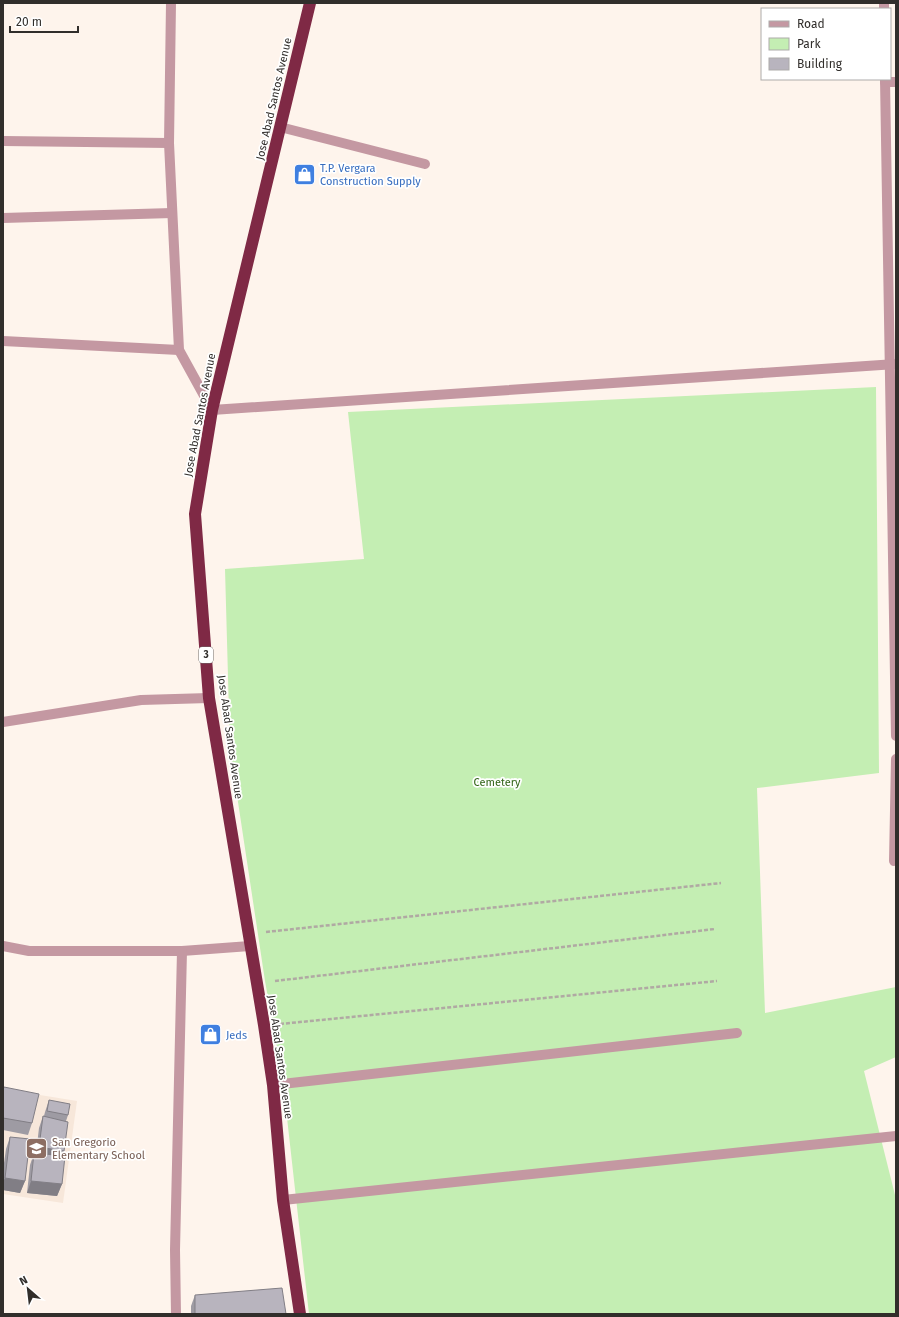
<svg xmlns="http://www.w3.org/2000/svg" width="899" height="1317" viewBox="0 0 899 1317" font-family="'Fira Sans',sans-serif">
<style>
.built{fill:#f7e7da}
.green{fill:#c4eeb3}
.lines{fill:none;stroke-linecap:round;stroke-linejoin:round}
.path{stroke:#b0a9a3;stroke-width:2.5;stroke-dasharray:4 2;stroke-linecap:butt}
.lane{stroke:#c498a2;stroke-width:10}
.street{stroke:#c498a2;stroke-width:10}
.highway{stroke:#7f2945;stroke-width:12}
.wall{fill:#9e9ba3}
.shaded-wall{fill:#817e85}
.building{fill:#b8b4be;stroke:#817e85}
.labels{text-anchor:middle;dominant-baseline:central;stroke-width:3.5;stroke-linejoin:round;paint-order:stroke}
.shield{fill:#fff;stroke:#6f6d6b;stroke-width:1}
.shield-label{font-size:10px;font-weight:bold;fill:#312e2b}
.street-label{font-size:11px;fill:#312e2b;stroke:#fff}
.shop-label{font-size:11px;fill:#366cbe;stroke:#fff;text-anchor:start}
.park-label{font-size:11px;fill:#326417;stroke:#fff}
.education-label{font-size:11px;fill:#785e54;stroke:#fff;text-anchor:start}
</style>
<rect width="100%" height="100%" fill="#fef4ec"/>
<polygon class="built" points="3,1089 77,1101 63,1203 3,1194"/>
<polygon class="green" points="876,387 879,773 757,788 765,1013 896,987 896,1057 864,1071 896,1199 896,1314 309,1314 283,1082 265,981 230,749 225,569 364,559 348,412"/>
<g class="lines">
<g class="path">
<polyline points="266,932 721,883"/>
<polyline points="275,981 715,929"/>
<polyline points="280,1024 717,981"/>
</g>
<g class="lane">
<polyline points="884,3 884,9"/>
<polyline points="885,79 896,736"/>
<polyline points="885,82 896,82"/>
<polyline points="3,341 179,350"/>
<polyline points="3,722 141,700 209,698"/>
<polyline points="894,861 896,759"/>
<polyline points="273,1085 737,1033"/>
<polyline points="283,1200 896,1136"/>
</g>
<g class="street">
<polyline points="171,3 169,143 179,350 212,410 896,364"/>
<polyline points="280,127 425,164"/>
<polyline points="3,141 169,143"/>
<polyline points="3,218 172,213"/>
<polyline points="3,946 29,951 182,951 250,946"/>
<polyline points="176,1314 175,1250 182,951"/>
</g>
<polyline class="highway" points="300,1314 283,1200 273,1085 264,1025 209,698 195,514 212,410 310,3"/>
</g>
<g class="wall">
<polygon points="3,1089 32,1123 28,1135 3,1130"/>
<polygon points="49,1100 68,1115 66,1121 64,1151 63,1156 62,1184 57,1196 27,1193 30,1165 34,1153 36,1153 39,1128 43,1116 44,1116 45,1112"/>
<polygon points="10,1137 25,1181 20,1193 3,1190 3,1170 6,1149"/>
<polygon points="195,1295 286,1314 191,1314 191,1306"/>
</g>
<g class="shaded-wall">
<polygon points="39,1147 64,1151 60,1163 35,1159"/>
<polygon points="5,1178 25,1181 20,1193 3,1190 3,1182"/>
<polygon points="31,1181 62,1184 57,1196 27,1193"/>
</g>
<g class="building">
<polygon points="4,1087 39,1094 32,1123 3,1118 3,1090"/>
<polygon points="49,1100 70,1104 68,1115 47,1111"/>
<polygon points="43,1116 68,1122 64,1151 39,1147"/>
<polygon points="10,1137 30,1139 25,1181 5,1178"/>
<polygon points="34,1153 65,1156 62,1184 31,1181"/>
<polygon points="282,1288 286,1314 195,1314 195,1295"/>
</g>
<defs>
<symbol id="shop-square" viewBox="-11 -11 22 22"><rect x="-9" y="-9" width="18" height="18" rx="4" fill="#3f7fe0" stroke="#fff"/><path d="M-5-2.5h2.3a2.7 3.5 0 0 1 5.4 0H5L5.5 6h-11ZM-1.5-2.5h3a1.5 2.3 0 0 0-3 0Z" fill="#fff"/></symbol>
<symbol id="school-square" viewBox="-11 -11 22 22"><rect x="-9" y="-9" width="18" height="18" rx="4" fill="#8d6e63" stroke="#fff"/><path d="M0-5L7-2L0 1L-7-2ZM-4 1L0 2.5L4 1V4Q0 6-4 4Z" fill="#fff"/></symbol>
</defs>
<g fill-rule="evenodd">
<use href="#shop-square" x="292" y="162" width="25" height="25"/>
<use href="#shop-square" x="198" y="1022" width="25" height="25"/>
<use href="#school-square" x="24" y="1136" width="25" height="25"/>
</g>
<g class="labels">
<rect class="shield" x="199" y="647" width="14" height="16" rx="3"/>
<g class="shield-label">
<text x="206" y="655">3</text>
</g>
<g class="street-label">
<text transform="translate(274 99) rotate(-77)">Jose Abad Santos Avenue</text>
<text transform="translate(200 415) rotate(-79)">Jose Abad Santos Avenue</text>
<text transform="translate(230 737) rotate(82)">Jose Abad Santos Avenue</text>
<text transform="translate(280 1057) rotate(82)">Jose Abad Santos Avenue</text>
</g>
<g class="shop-label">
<text x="320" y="168">T.P. Vergara<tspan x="320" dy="13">Construction Supply</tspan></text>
<text x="226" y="1035">Jeds</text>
</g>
<g class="park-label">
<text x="497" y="782">Cemetery</text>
</g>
<g class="education-label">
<text x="52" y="1142">San Gregorio<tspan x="52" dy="13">Elementary School</tspan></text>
</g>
</g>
<rect width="899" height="1317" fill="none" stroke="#312e2b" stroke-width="8"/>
<rect x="761" y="8" width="130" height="72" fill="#ffffff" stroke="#adabaa"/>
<rect x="769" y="21" width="20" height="6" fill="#c498a2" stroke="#adabaa"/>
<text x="797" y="28" font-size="12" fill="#312e2b">Road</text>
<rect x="769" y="38" width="20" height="12" fill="#c4eeb3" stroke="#adabaa"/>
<text x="797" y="48" font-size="12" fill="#312e2b">Park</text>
<rect x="769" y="58" width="20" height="12" fill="#b8b4be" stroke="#adabaa"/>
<text x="797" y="68" font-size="12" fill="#312e2b">Building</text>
<g transform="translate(28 1289) rotate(332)" stroke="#ffffff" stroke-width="3" paint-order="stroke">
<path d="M0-3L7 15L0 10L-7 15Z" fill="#312e2b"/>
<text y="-6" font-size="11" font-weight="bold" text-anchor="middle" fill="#312e2b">N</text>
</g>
<path d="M10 26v6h68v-6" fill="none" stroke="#312e2b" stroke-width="2"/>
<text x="16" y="26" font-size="12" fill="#312e2b" stroke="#ffffff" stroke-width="3" paint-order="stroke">20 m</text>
</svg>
